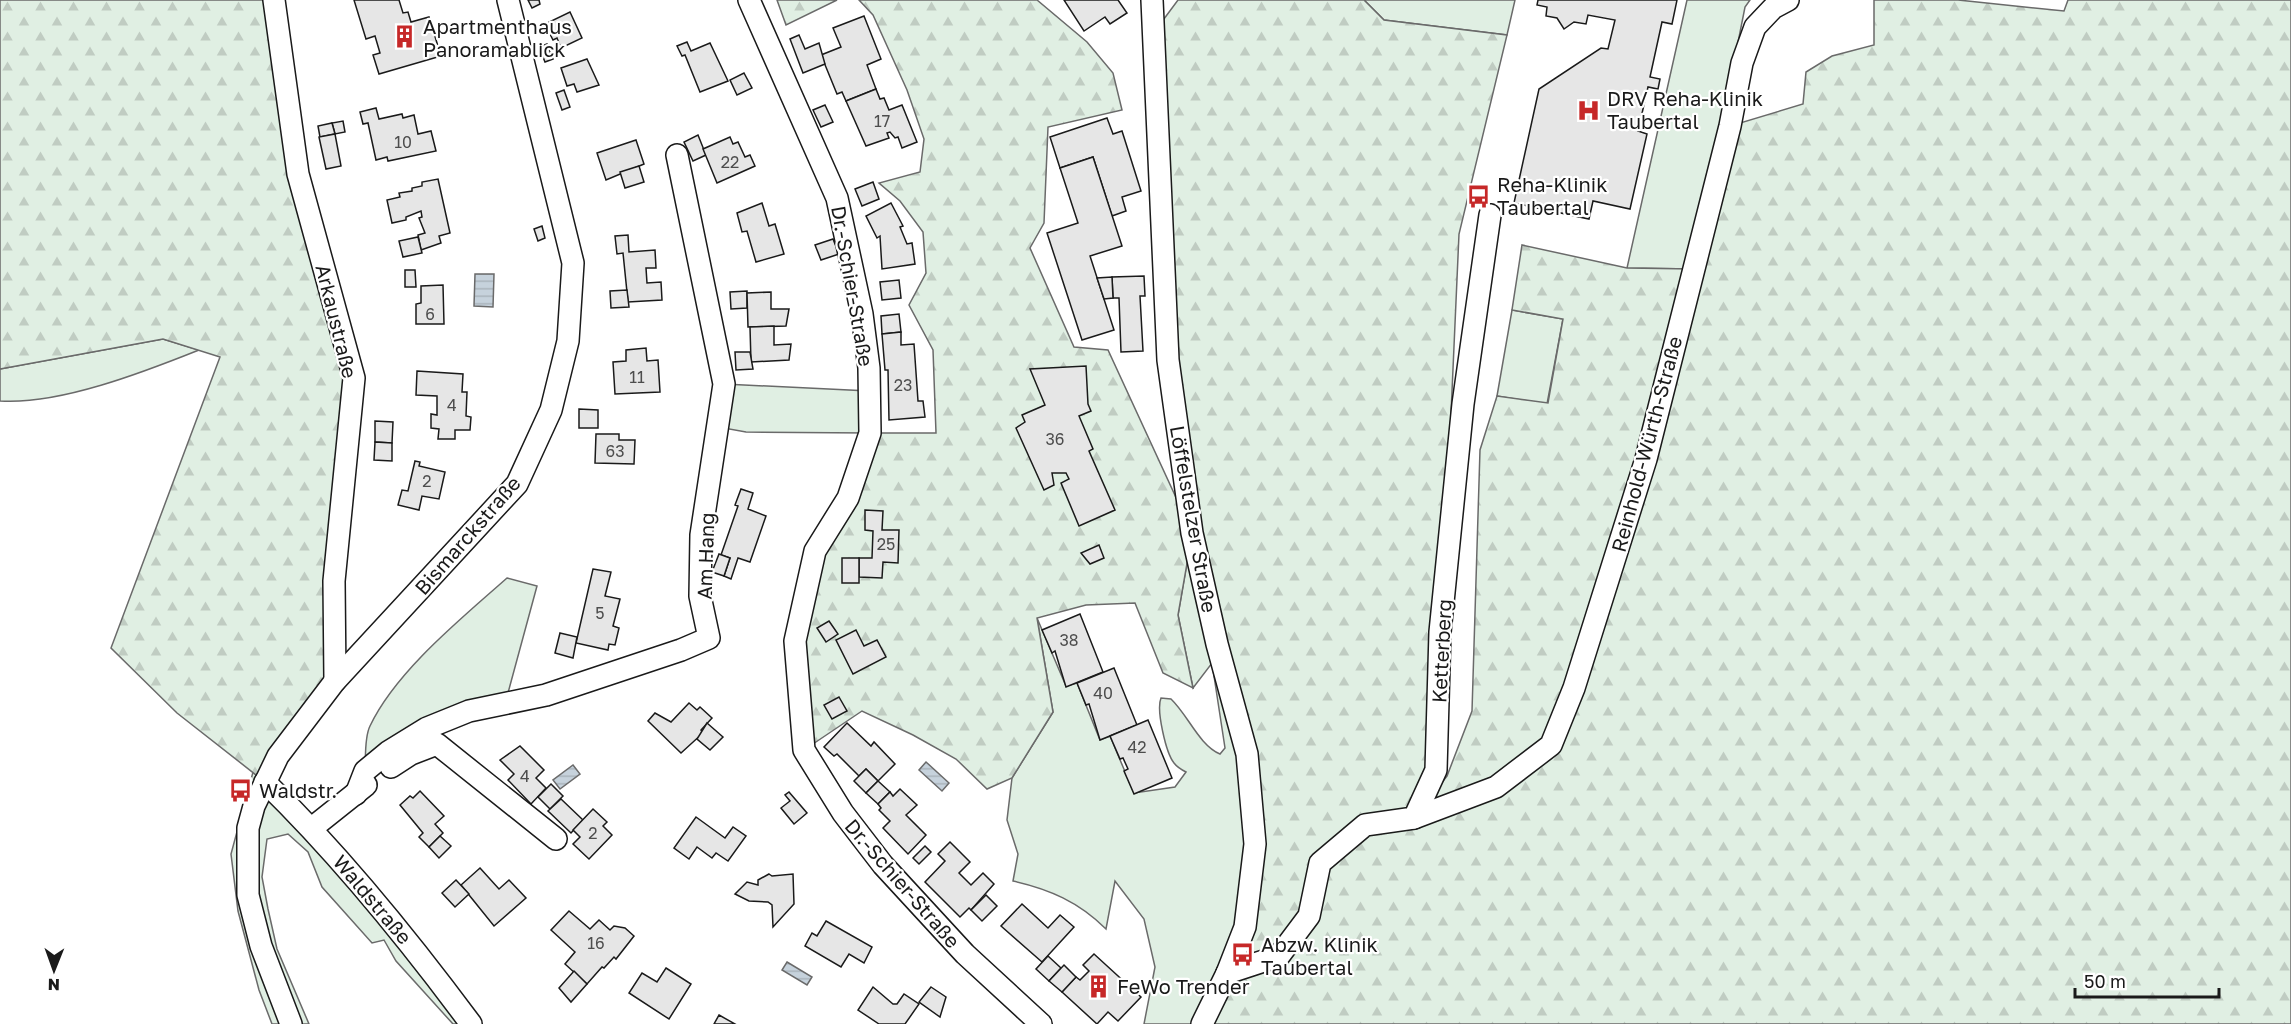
<svg xmlns="http://www.w3.org/2000/svg" width="2291" height="1024" viewBox="0 0 2291 1024" font-family="'Golos Text',sans-serif">
<style>
.green{fill:#e0efe3;stroke:#6a6a6a;stroke-width:1.5}
.forest{fill:url(#forest-firs);stroke:#6a6a6a;stroke-width:1.5}
.water{fill:url(#water-rules);stroke:#6a6a6a;stroke-width:1.5}
.building{fill:#e6e6e6;stroke:#1a1a1a;stroke-width:1.5}
.lines{fill:none;stroke-linecap:round;stroke-linejoin:round}
.minor-casing{stroke:#1a1a1a;stroke-width:24}
.minor{stroke:#fff;stroke-width:21}
.labels{text-anchor:middle;dominant-baseline:central;stroke-width:4.5;stroke-linejoin:round;paint-order:stroke}
.number-label{font-size:16px;fill:#4d4d4d}
.poi-label{font-size:20px;fill:#1a1a1a;stroke:#fff;text-anchor:start}
.street-label{font-size:20px;fill:#1a1a1a;stroke:#fff}
</style>
<defs>
<pattern id="forest-firs" width="22" height="20" patternUnits="userSpaceOnUse" patternTransform="scale(1.5)"><rect width="22" height="20" fill="#e0efe3"/><path d="M5 1l3.5 6h-7zM16 11l3.5 6h-7z" fill="#c0ccc2"/></pattern>
<pattern id="water-rules" width="6" height="5" patternUnits="userSpaceOnUse" patternTransform="scale(1.5)"><rect width="6" height="5" fill="#c6d2dc"/><path d="M0 2.5h6" fill="none" stroke="#aab4bc"/></pattern>
</defs>
<rect width="100%" height="100%" fill="#fff"/>
<g class="green">
<polygon points="1364,0 1515,0 1507,35 1384,20"/>
<polygon points="1687,0 1750,0 1745,7 1693,269 1627,268"/>
<polygon points="1512,310 1563,319 1547,404 1497,396"/>
<path d="M163 339 199 350C144 372 59 405 0 401V369Z"/>
<polygon points="724,384 869,391 870,433 746,432 718,427"/>
<path d="M1192 533 1247 754 1245 927 1202 1024H1144L1155 967 1144 919 1115 881 1106 929C1079 902 1049 889 1013 881L1018 854 1007 820 1012 778 1053 712 1037 618 1066 686 1077 683 1100 740 1110 736 1134 793 1175 787 1186 772C1182 770 1177 767 1174 763 1166 753 1156 710 1161 698L1171 699C1188 715 1199 745 1220 754L1225 748 1212 663 1193 688 1178 615Z"/>
<path d="M507 578 537 586 505 704 469 711 365 771C366 758 364 738 370 726 396 671 462 618 507 578Z"/>
<polygon points="253,772 265,782 471,1024 453,1024 396,961 384,940 372,943 322,887 308,852 288,834 267,839 262,877 268,909 277,949 309,1024 272,1024 259,990 238,911 231,854"/>
</g>
<g class="forest">
<polygon points="0,0 274,0 298,174 354,378 335,681 265,782 177,713 111,648 220,357 163,339 0,369"/>
<polygon points="777,0 837,0 786,25"/>
<polygon points="859,0 1037,0 1087,42 1113,73 1122,110 1048,127 1044,223 1030,248 1074,347 1108,350 1191,530 1152,35 1178,0 1364,0 1384,20 1507,35 1459,234 1436,751 1416,815 1447,776 1472,711 1480,450 1497,396 1548,403 1563,319 1512,310 1522,245 1627,268 1693,269 1730,126 1803,104 1806,72 1832,56 1874,45 1874,0 1958,0 2064,11 2068,0 2291,0 2291,1024 1202,1024 1227,973 1255,844 1192,535 1178,615 1193,688 1163,673 1135,603 1086,605 1037,618 1053,712 1012,778 987,789 956,759 913,735 862,711 804,750 795,641 815,551 870,433 936,433 933,350 909,305 926,273 923,232 900,201 879,183 920,172 924,139 907,90 873,15"/>
</g>
<g class="water">
<polygon points="475,274 494,274 493,307 474,306"/>
<polygon points="926,762 949,783 942,791 919,770"/>
<polygon points="573,765 580,774 560,789 553,780"/>
<polygon points="787,962 812,977 807,985 782,970"/>
</g>
<g class="building">
<polygon points="354,0 399,0 403,13 408,12 411,22 429,17 441,56 379,74 373,55 380,53 375,36 366,39"/>
<polygon points="528,0 539,0 540,4 532,8"/>
<polygon points="1064,0 1118,0 1127,13 1110,24 1105,17 1084,31"/>
<polygon points="1538,0 1677,0 1672,24 1662,22 1650,77 1660,79 1658,89 1648,87 1638,131 1647,134 1630,209 1593,201 1589,219 1514,203 1539,89 1601,48 1608,49 1615,20 1588,15 1586,24 1574,22 1564,29 1557,18 1546,16 1547,7 1537,5"/>
<polygon points="570,12 582,38 561,48 557,38 553,40 545,24"/>
<polygon points="864,16 881,59 867,65 876,89 846,101 842,92 837,94 821,55 841,47 833,28"/>
<polygon points="799,35 805,49 819,43 825,64 803,73 790,39"/>
<polygon points="687,42 691,51 710,43 728,81 700,92 685,55 682,56 677,46"/>
<polygon points="547,44 553,59 545,62 539,47"/>
<polygon points="587,59 599,85 577,92 574,84 567,86 561,68"/>
<polygon points="744,73 752,88 737,95 730,80"/>
<polygon points="876,89 880,99 884,98 889,110 902,105 917,142 902,148 898,137 895,138 890,132 887,133 889,138 866,146 846,101"/>
<polygon points="564,90 570,107 562,110 556,93"/>
<polygon points="825,105 833,122 821,127 813,110"/>
<polygon points="376,108 379,119 402,114 403,118 414,115 418,134 431,131 436,151 388,161 387,157 376,160 368,123 363,124 360,112"/>
<polygon points="1107,118 1113,134 1122,131 1141,191 1122,197 1126,211 1112,216 1093,157 1060,168 1050,137"/>
<polygon points="343,121 345,132 335,134 332,123"/>
<polygon points="332,123 335,134 320,137 318,126"/>
<polygon points="335,134 341,166 326,169 319,137"/>
<polygon points="698,135 706,155 693,161 684,142"/>
<polygon points="730,137 733,144 738,142 745,157 750,155 755,166 717,183 703,149"/>
<polygon points="636,140 644,164 606,180 597,153"/>
<polygon points="1093,157 1122,246 1090,256 1114,330 1082,340 1047,233 1078,223 1060,168"/>
<polygon points="639,166 644,182 625,188 620,172"/>
<polygon points="438,179 450,233 439,236 441,243 421,250 418,235 425,233 419,218 422,217 421,211 406,217 406,220 392,223 387,200 400,197 399,193 412,191 412,188 422,186 422,182"/>
<polygon points="873,182 879,199 862,206 855,189"/>
<polygon points="762,203 769,226 775,224 784,254 756,262 747,231 742,232 737,213"/>
<polygon points="891,203 903,226 900,227 907,244 912,243 915,264 882,269 880,236 877,238 866,216"/>
<polygon points="542,226 545,238 538,241 534,229"/>
<polygon points="628,235 629,252 655,250 656,268 646,268 647,283 661,282 662,300 628,302 623,253 617,254 615,236"/>
<polygon points="418,237 422,253 403,257 399,241"/>
<polygon points="833,239 839,254 821,260 815,245"/>
<polygon points="405,270 415,270 416,287 405,287"/>
<polygon points="1144,276 1145,296 1140,296 1143,351 1121,352 1119,298 1113,298 1112,277"/>
<polygon points="1112,277 1113,298 1104,299 1097,278"/>
<polygon points="899,280 901,298 882,300 880,282"/>
<polygon points="443,285 444,324 416,324 416,304 421,303 421,286"/>
<polygon points="627,290 629,307 611,308 610,291"/>
<polygon points="747,291 747,308 731,309 730,292"/>
<polygon points="771,292 771,309 789,309 786,326 748,327 747,293"/>
<polygon points="899,314 901,332 882,334 881,316"/>
<polygon points="774,326 774,345 791,344 789,360 751,362 750,327"/>
<polygon points="901,332 901,345 914,344 918,401 923,401 925,417 889,420 888,370 885,370 882,334"/>
<polygon points="646,348 647,361 658,360 660,392 615,394 613,362 626,361 626,350"/>
<polygon points="735,352 750,352 753,369 736,370"/>
<polygon points="1086,366 1088,404 1091,411 1079,416 1093,449 1089,451 1115,510 1079,526 1061,483 1069,479 1066,473 1052,473 1054,485 1044,490 1016,428 1025,422 1022,415 1045,405 1030,369"/>
<polygon points="417,371 463,374 462,392 467,392 466,416 471,417 470,430 455,430 455,439 438,439 439,429 431,428 431,414 437,415 437,396 416,395"/>
<polygon points="579,409 598,410 598,428 579,428"/>
<polygon points="375,421 393,422 392,443 375,442"/>
<polygon points="596,434 619,434 619,440 635,440 634,464 595,463"/>
<polygon points="375,442 392,443 392,461 374,460"/>
<polygon points="415,461 420,462 419,466 445,472 439,499 422,496 419,510 398,505 402,490 408,491"/>
<polygon points="741,489 753,493 748,509 766,516 750,562 738,558 731,579 724,576 730,558 721,555 738,506 735,505"/>
<polygon points="865,510 883,511 882,530 899,530 898,563 883,562 882,578 859,577 859,558 872,558 873,531 865,530"/>
<polygon points="1099,545 1104,558 1090,564 1081,553"/>
<polygon points="719,554 730,558 724,576 712,572"/>
<rect x="842" y="558" width="17" height="25"/>
<polygon points="593,569 611,572 605,596 620,599 613,626 619,628 615,645 609,644 608,650 576,643"/>
<polygon points="1080,614 1103,672 1066,687 1055,651 1052,653 1042,630"/>
<polygon points="829,621 838,634 826,642 817,628"/>
<polygon points="856,630 864,646 877,640 886,657 853,674 836,640"/>
<polygon points="560,633 577,637 573,658 555,653"/>
<polygon points="1114,668 1137,725 1100,740 1089,704 1086,705 1077,683"/>
<polygon points="839,697 847,711 832,719 824,705"/>
<polygon points="689,703 697,710 700,707 712,718 701,730 703,733 681,753 648,721 655,713 671,722"/>
<polygon points="1148,720 1172,778 1134,794 1124,771 1128,769 1123,758 1120,759 1110,736"/>
<polygon points="707,723 723,737 710,750 697,739"/>
<polygon points="847,723 871,746 874,742 895,764 878,781 866,769 859,776 837,754 834,756 824,747"/>
<polygon points="520,746 544,770 536,778 546,788 531,804 508,780 514,774 500,760"/>
<polygon points="866,769 878,781 866,793 854,781"/>
<polygon points="878,781 890,792 878,804 866,793"/>
<polygon points="551,784 563,796 550,809 538,797"/>
<polygon points="900,789 917,805 906,815 926,835 908,854 883,828 890,821 879,810 881,808 878,804 890,792 893,796"/>
<polygon points="420,791 444,816 435,824 443,833 429,847 419,837 423,833 400,805 410,796 413,798"/>
<polygon points="789,792 807,813 794,824 781,808 790,801 785,795"/>
<polygon points="561,799 583,820 571,833 548,811"/>
<polygon points="593,809 607,822 603,826 612,835 589,859 573,844 580,837 573,830"/>
<polygon points="696,817 725,838 733,827 746,836 728,861 716,853 712,858 697,847 689,859 674,848"/>
<polygon points="440,836 451,846 439,858 429,847"/>
<polygon points="950,842 970,862 959,873 971,885 983,873 994,884 971,910 969,908 960,917 925,882 945,861 938,854"/>
<polygon points="925,846 931,852 919,864 913,858"/>
<polygon points="480,868 499,889 509,880 526,898 494,926 461,885"/>
<polygon points="769,874 772,876 793,874 794,904 773,927 772,905 768,902 749,901 735,894 747,882 758,885 758,880"/>
<polygon points="456,880 469,894 455,907 442,893"/>
<polygon points="986,895 997,906 982,921 971,910"/>
<polygon points="1022,904 1048,928 1060,915 1074,927 1042,962 1001,926"/>
<polygon points="569,911 590,929 599,920 610,930 614,926 625,928 634,936 616,959 614,957 604,968 602,967 587,984 565,964 575,952 551,930"/>
<polygon points="826,921 872,947 864,963 849,954 841,967 805,946 812,933 817,936"/>
<polygon points="1094,954 1141,997 1118,1021 1108,1012 1097,1024 1062,992 1076,977 1080,980 1089,971 1083,965"/>
<polygon points="1048,956 1061,968 1049,981 1036,969"/>
<polygon points="1064,965 1076,977 1062,992 1049,981"/>
<polygon points="666,968 691,984 669,1019 629,993 642,973 657,982"/>
<polygon points="574,971 587,984 571,1002 559,988"/>
<polygon points="873,987 893,1004 897,1004 904,994 919,1004 905,1024 879,1024 858,1010"/>
<polygon points="931,987 946,997 940,1017 919,1002"/>
<polygon points="719,1015 735,1024 714,1024"/>
</g>
<g class="lines">
<defs>
<g id="minor">
<polyline points="274,0 298,174 354,378 334,581 335,681"/>
<polyline points="749,0 837,198 862,314 869,368 870,433 848,498 815,551 795,641 804,750 843,813 883,865 965,954 1041,1024"/>
<polyline points="1152,0 1168,360 1192,533 1217,644 1247,754 1255,844 1245,927 1227,973 1202,1024"/>
<polyline points="391,767 411,754 437,744 556,839"/>
<path d="M265 782C341 856 408 939 471 1024"/>
<polyline points="356,794 365,771 388,752 427,728 469,711 546,695 681,650 709,638 700,596 701,535 724,384 677,155"/>
<polyline points="1414,818 1496,787 1551,745 1574,688 1646,459 1730,126 1742,63 1755,27 1773,8 1788,0"/>
<polyline points="312,828 366,785"/>
<polyline points="1227,973 1279,956 1309,916 1320,863 1365,825 1414,818 1436,770 1440,632 1463,404 1490,215"/>
<polyline points="291,1024 261,946 248,895 248,828 254,806 278,756 335,681 517,484 551,410 568,341 573,263 508,0"/>
</g>
</defs>
<use href="#minor" class="minor-casing"/>
<use href="#minor" class="minor"/>
</g>
<defs>
<symbol id="building-bare" viewBox="-9 -9 18 18"><path d="M-4-6H4V6H1V3H-1V6H-4ZM-2.5-4.3h1.7v1.8h-1.7ZM.8-4.3h1.7v1.8H.8ZM-2.5-1h1.7V.8h-1.7ZM.8-1h1.7V.8H.8Z" fill="#c62828" stroke="#fff" stroke-width="2.5" paint-order="stroke"/></symbol>
<symbol id="hospital-bare" viewBox="-9 -9 18 18"><path d="M-5-5h3v3.5h4V-5h3V5h-3V1.5h-4V5h-3Z" fill="#c62828" stroke="#fff" stroke-width="2.5" paint-order="stroke"/></symbol>
<symbol id="bus-bare" viewBox="-9 -9 18 18"><path d="M-5-6H5V4H4V6H2V4H-2V6H-4V4H-5ZM-3.5-4V0h7V-4ZM-3.5 1.2v1.5H-2V1.2ZM2 1.2v1.5H3.5V1.2Z" fill="#c62828" stroke="#fff" stroke-width="2.5" paint-order="stroke"/></symbol>
</defs>
<g fill-rule="evenodd">
<use href="#building-bare" x="388" y="20" width="33" height="33"/>
<use href="#hospital-bare" x="1572" y="94" width="33" height="33"/>
<use href="#bus-bare" x="1462" y="180" width="33" height="33"/>
<use href="#bus-bare" x="224" y="774" width="33" height="33"/>
<use href="#bus-bare" x="1226" y="938" width="33" height="33"/>
<use href="#building-bare" x="1082" y="970" width="33" height="33"/>
</g>
<g class="labels">
<g class="number-label">
<text x="882" y="121">17</text>
<text x="403" y="142">10</text>
<text x="730" y="162">22</text>
<text x="430" y="314">6</text>
<text x="637" y="377">11</text>
<text x="903" y="385">23</text>
<text x="452" y="405">4</text>
<text x="1055" y="439">36</text>
<text x="615" y="451">63</text>
<text x="427" y="481">2</text>
<text x="886" y="544">25</text>
<text x="600" y="613">5</text>
<text x="1069" y="640">38</text>
<text x="1103" y="693">40</text>
<text x="1137" y="747">42</text>
<text x="525" y="776">4</text>
<text x="593" y="833">2</text>
<text x="596" y="943">16</text>
</g>
<g class="poi-label">
<text x="423" y="26">Apartmenthaus<tspan x="423" dy="23">Panoramablick</tspan></text>
<text x="1607" y="98">DRV Reha-Klinik<tspan x="1607" dy="23">Taubertal</tspan></text>
<text x="1497" y="184">Reha-Klinik<tspan x="1497" dy="23">Taubertal</tspan></text>
<text x="259" y="790">Waldstr.</text>
<text x="1261" y="944">Abzw. Klinik<tspan x="1261" dy="23">Taubertal</tspan></text>
<text x="1117" y="986">FeWo Trender</text>
</g>
<g class="street-label">
<text transform="translate(853 286) rotate(80)">Dr.-Schier-Straße</text>
<text transform="translate(337 321) rotate(76)">Arkaustraße</text>
<text transform="translate(1646 444) rotate(-75)">Reinhold-Würth-Straße</text>
<text transform="translate(1194 519) rotate(80)">Löffelstelzer Straße</text>
<text transform="translate(467 535) rotate(-49)">Bismarckstraße</text>
<text transform="translate(705 556) rotate(-88)">Am Hang</text>
<text transform="translate(1441 651) rotate(-87)">Ketterberg</text>
<text transform="translate(903 883) rotate(49)">Dr.-Schier-Straße</text>
<text transform="translate(373 899) rotate(50)">Waldstraße</text>
</g>
</g>
<g transform="translate(54 970) rotate(181)" stroke="#ffffff" stroke-width="4.5" paint-order="stroke">
<path d="M0-4.5L10 22L0 15L-10 22Z" fill="#1a1a1a"/>
<text y="-9" font-size="16" font-weight="bold" text-anchor="middle" fill="#1a1a1a">N</text>
</g>
<path d="M2075 988v9h144v-9" fill="none" stroke="#1a1a1a" stroke-width="3"/>
<text x="2084" y="988" font-size="18" fill="#1a1a1a" stroke="#ffffff" stroke-width="4.5" paint-order="stroke">50 m</text>
</svg>
